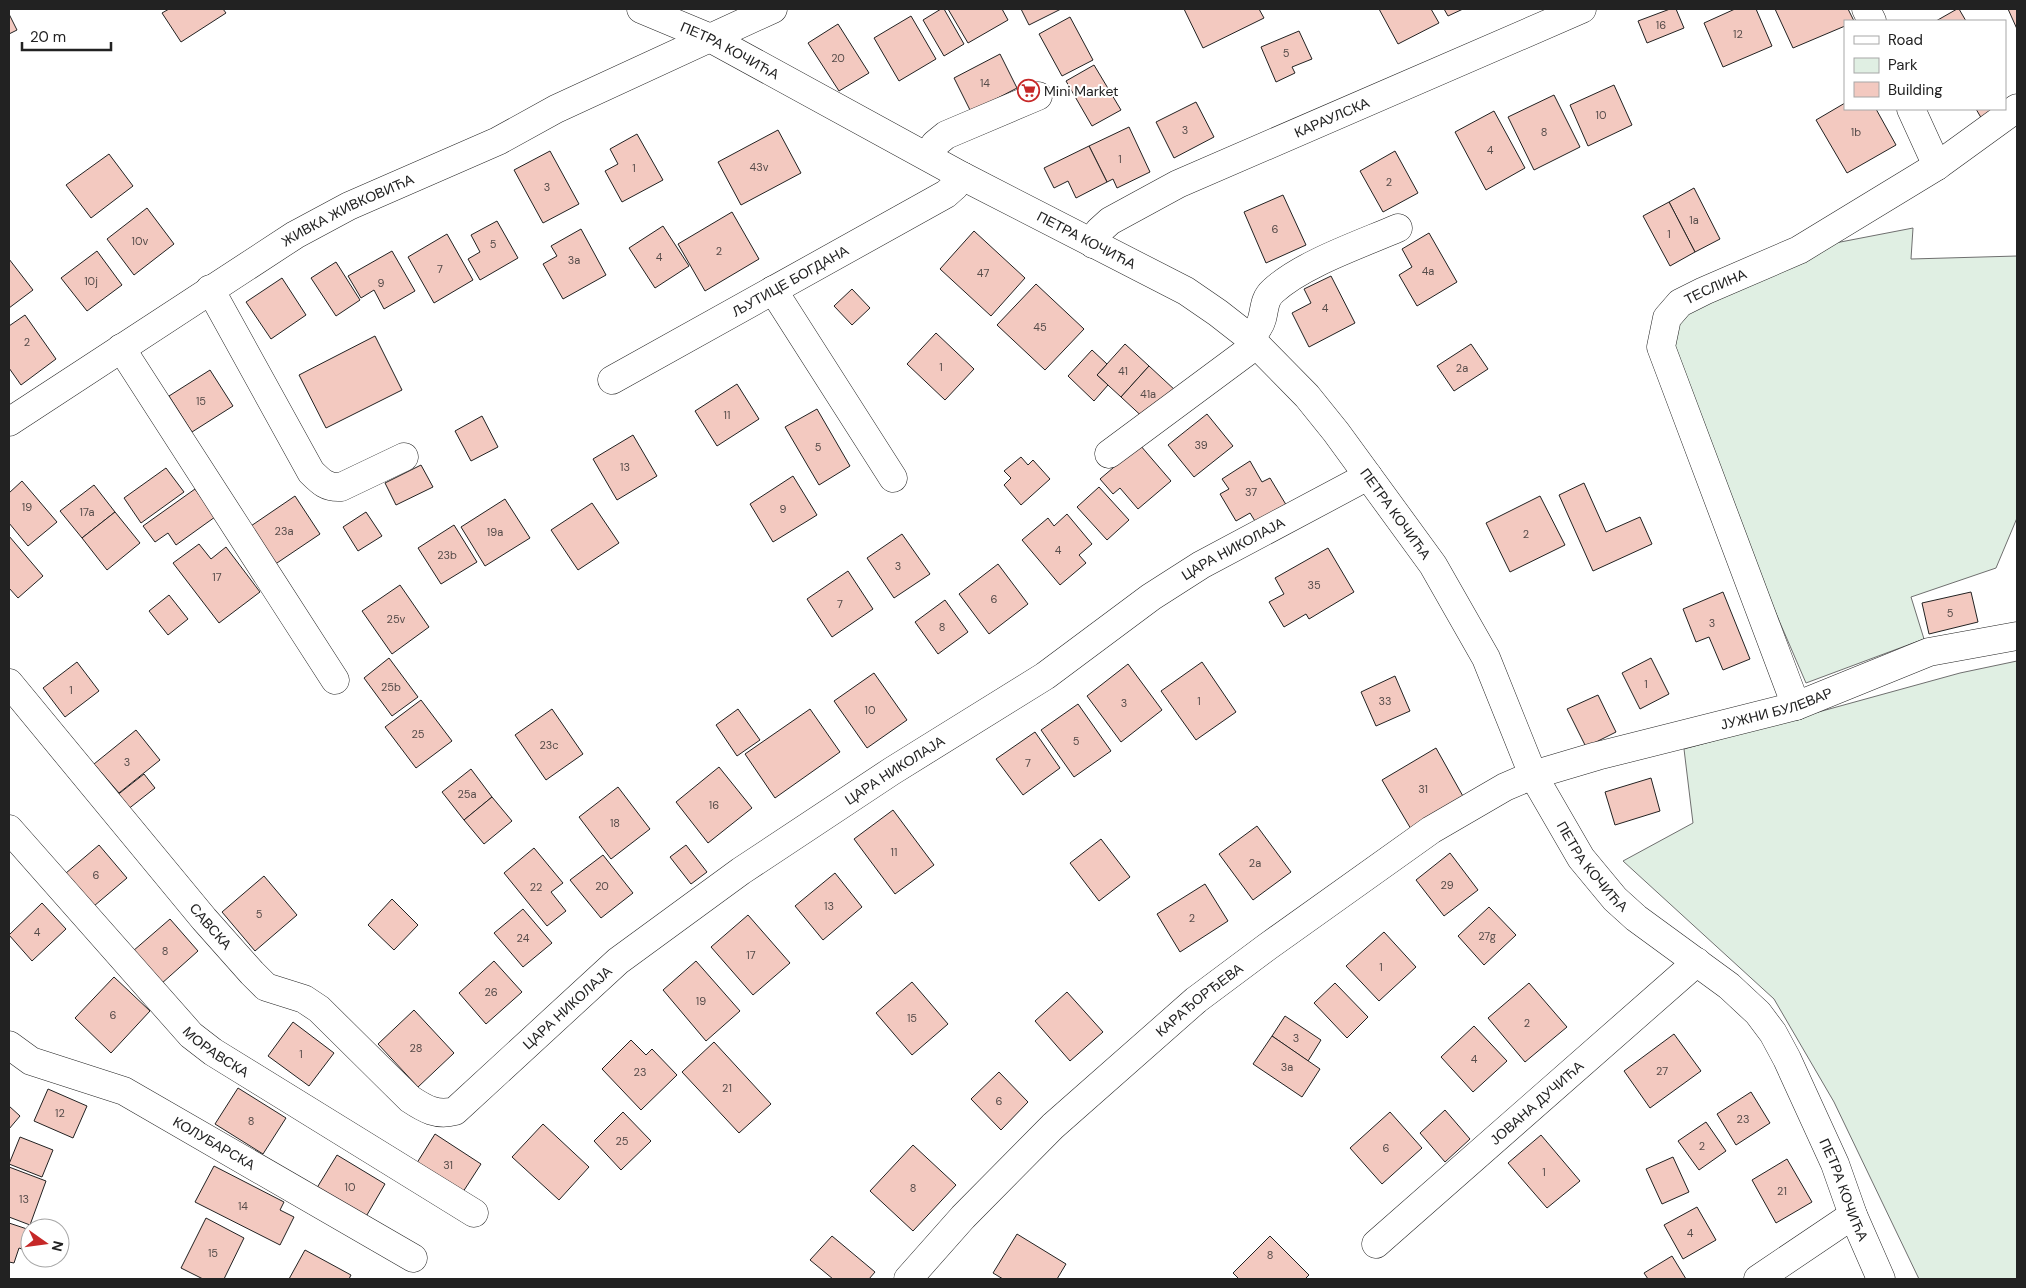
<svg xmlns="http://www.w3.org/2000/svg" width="2026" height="1288" viewBox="0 0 2026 1288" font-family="'DM Sans',sans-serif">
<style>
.green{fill:#e0efe3;stroke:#6f6f6f}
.building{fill:#f3c9c0;stroke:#222}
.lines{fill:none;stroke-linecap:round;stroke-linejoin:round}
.minor-casing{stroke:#222;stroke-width:29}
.minor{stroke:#fff;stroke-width:28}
.labels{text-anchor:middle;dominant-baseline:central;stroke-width:4;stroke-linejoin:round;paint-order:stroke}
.number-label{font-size:11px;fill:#564c4a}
.street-label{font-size:14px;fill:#222;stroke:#fff}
.poi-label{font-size:14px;fill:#222;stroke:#fff;text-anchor:start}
</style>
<rect width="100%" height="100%" fill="#fff"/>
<g class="green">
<polygon points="1913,228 1911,259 2017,256 2017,518 1996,568 1911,597 1924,639 1806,683 1661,347 1667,318 1799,250"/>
<polygon points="2017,661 2017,1279 1919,1279 1834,1102 1774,999 1623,861 1693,823 1684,749 1960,673"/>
</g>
<g class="building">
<polygon points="169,9 223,9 226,13 181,42 162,13"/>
<polygon points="941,9 944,9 964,44 944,56 923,20"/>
<polygon points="948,9 1002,9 1008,20 968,43"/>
<polygon points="1021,9 1061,9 1029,25"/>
<polygon points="1184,9 1259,9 1264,18 1203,48"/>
<polygon points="1379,9 1431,9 1439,23 1398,44"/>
<polygon points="1444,9 1463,9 1448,16"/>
<polygon points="1670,9 1676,9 1684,28 1647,43 1638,21"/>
<polygon points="1735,9 1756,9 1772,46 1723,67 1704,23"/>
<polygon points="1775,9 1848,9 1854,21 1845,21 1845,26 1793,48"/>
<polygon points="1957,9 1959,9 1966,21 1936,21"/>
<polygon points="2008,9 2017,9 2017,29"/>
<polygon points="9,14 17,30 9,34"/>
<polygon points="911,16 936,59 899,81 874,38"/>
<polygon points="1070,17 1093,60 1062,76 1039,34"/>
<polygon points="838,24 869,73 839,91 808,43"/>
<polygon points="1299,31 1312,59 1292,67 1295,73 1276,82 1261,47"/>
<polygon points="1000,54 1017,88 971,112 954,78"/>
<polygon points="1094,65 1121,110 1092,126 1066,81"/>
<polygon points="1614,85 1632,125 1588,146 1570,105"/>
<polygon points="1554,95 1580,147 1534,170 1508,117"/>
<polygon points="1196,102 1214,137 1174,158 1156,122"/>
<polygon points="1845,103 1845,109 1876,109 1896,145 1847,173 1816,120"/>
<polygon points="1976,109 2003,109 1983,121"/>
<polygon points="1494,111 1525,168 1486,190 1455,132"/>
<polygon points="1129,127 1150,172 1117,188 1113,179 1107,182 1089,146"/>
<polygon points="778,130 801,173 741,205 718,162"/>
<polygon points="637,134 663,180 622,202 605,171 618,164 610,149"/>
<polygon points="1089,146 1107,182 1076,198 1068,181 1054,188 1044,168"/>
<polygon points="550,151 579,204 543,223 514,170"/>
<polygon points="1395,151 1418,193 1383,212 1360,171"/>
<polygon points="109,154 133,186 91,218 66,185"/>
<polygon points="1694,188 1720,239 1695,252 1669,202"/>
<polygon points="1283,195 1306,245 1266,263 1244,212"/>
<polygon points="1669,202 1695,252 1670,266 1643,216"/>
<polygon points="147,208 174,244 134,275 107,239"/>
<polygon points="732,212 759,259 705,291 678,244"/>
<polygon points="497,221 518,258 480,280 468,259 480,252 471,235"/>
<polygon points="663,226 689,266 655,288 629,248"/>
<polygon points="581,229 606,275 563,299 543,264 557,256 551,246"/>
<polygon points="974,231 1025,278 991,316 940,269"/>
<polygon points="1429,233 1457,282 1417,306 1399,275 1412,267 1402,249"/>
<polygon points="447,234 473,280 434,303 408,257"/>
<polygon points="97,251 122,285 87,311 61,278"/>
<polygon points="392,251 415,291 384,309 374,290 361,298 348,276"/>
<polygon points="9,259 33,290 9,308"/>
<polygon points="336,262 360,300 336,316 311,278"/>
<polygon points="1331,276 1355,323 1309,347 1292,313 1311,303 1304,289"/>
<polygon points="282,278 306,315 271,339 246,302"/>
<polygon points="1036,284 1084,329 1045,370 997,325"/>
<polygon points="852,289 870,308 852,325 834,306"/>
<polygon points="25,315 56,359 21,385 9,368 9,326"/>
<polygon points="936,333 974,369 945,400 907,364"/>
<polygon points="375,336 402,390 326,428 299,375"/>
<polygon points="1125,344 1149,366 1121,397 1097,375"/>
<polygon points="1471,344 1488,369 1454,391 1437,366"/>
<polygon points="1092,350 1107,364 1097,375 1108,385 1094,401 1068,376"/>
<polygon points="1149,366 1176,391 1148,422 1121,397"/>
<polygon points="210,370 233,406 192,432 169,396"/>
<polygon points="737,384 759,419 717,446 695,411"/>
<polygon points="817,409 850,466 819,485 785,427"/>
<polygon points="1207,414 1233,446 1194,477 1168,445"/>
<polygon points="482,416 498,447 471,461 455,431"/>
<polygon points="633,435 657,476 617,500 593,459"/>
<polygon points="1140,445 1171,481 1138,509 1120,488 1113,494 1100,479"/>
<polygon points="1021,457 1028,465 1033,460 1050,479 1021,505 1004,485 1011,478 1004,471"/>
<polygon points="1250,461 1262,482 1270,478 1288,508 1258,526 1250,513 1236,521 1220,494 1229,489 1222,479"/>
<polygon points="421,465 433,487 396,505 385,483"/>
<polygon points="166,468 184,492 141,523 124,498"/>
<polygon points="793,476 817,515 773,542 750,504"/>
<polygon points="22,481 57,522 28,546 9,523 9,493"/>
<polygon points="1584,483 1606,532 1640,517 1652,544 1593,571 1559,495"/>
<polygon points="94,485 115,512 82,538 60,511"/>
<polygon points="1099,487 1129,520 1107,540 1077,507"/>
<polygon points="195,489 215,517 176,545 168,533 155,542 143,526"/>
<polygon points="295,496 320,534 274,565 248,528"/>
<polygon points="1540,496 1565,545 1510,572 1486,523"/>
<polygon points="505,499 530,538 485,566 461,527"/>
<polygon points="592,503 619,543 578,570 551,530"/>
<polygon points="115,512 140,543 107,570 82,538"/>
<polygon points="366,512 382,536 358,551 343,527"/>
<polygon points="1067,514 1092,544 1079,555 1086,563 1060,585 1022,540 1048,518 1054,526"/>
<polygon points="454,525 477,562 441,584 418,548"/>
<polygon points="902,534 930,574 894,598 867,558"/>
<polygon points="9,536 43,576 18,598 9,588"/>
<polygon points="199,544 211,559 226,547 260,592 219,623 173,563"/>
<polygon points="1328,548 1354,592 1309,619 1306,614 1284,627 1269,602 1284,594 1275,578"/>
<polygon points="998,564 1028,604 989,634 959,594"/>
<polygon points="848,571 873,609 832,637 807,599"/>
<polygon points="400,585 429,627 392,654 362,611"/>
<polygon points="1723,592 1750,659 1723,670 1709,637 1696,642 1683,609"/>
<polygon points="1971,592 1978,622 1929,634 1922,603"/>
<polygon points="169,595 188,619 168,635 149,611"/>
<polygon points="945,600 968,632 938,654 915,622"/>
<polygon points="389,658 418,697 392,716 364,678"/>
<polygon points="1651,658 1669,694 1640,709 1622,673"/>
<polygon points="77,662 99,691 65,717 43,688"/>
<polygon points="1202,662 1236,712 1196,740 1161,691"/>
<polygon points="1128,664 1162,710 1121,742 1087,696"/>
<polygon points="874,673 907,720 867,748 834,701"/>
<polygon points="1395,676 1410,711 1376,726 1361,692"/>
<polygon points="1598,695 1616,732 1586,747 1567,709"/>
<polygon points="421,700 452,741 416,768 385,727"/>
<polygon points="1078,704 1111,751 1074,777 1041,730"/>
<polygon points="552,709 583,754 546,780 515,735"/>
<polygon points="738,709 760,740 737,756 716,725"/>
<polygon points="810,709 840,752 775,798 745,754"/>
<polygon points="136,730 160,760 119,793 94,764"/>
<polygon points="1035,732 1060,768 1023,795 996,759"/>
<polygon points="1436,748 1464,798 1411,829 1382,780"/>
<polygon points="719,767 752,808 708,843 676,802"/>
<polygon points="471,769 492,797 464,820 442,792"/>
<polygon points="144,774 155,788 127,810 116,796"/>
<polygon points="1651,778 1660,811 1615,825 1605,792"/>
<polygon points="618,787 650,829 611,859 579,817"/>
<polygon points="492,797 512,821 484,844 464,820"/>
<polygon points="893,810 934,865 895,894 854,839"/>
<polygon points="1257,826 1291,872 1253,900 1219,854"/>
<polygon points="1101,839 1130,877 1099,901 1070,863"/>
<polygon points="99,845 127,878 94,906 66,873"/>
<polygon points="686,845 707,872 691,884 670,857"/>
<polygon points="534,848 563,883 551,892 566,911 547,926 504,873"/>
<polygon points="1450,853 1478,890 1444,916 1416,880"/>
<polygon points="603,855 633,893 601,918 570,880"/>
<polygon points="835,873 862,907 823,940 795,906"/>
<polygon points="264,876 297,915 255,951 222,912"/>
<polygon points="1205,884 1228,921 1180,952 1157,914"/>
<polygon points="392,899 418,925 394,950 368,925"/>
<polygon points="42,903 66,929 32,961 9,935"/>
<polygon points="1489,907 1516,935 1484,965 1458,936"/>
<polygon points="523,909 552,943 523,967 494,933"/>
<polygon points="748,915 790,963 753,995 711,947"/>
<polygon points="170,919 198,951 161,984 133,951"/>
<polygon points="1384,932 1416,967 1379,1001 1346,966"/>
<polygon points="494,961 522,992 486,1024 459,993"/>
<polygon points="696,961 740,1011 706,1041 663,990"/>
<polygon points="114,977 150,1011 111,1053 75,1018"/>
<polygon points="912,982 948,1024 912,1055 876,1013"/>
<polygon points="1335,983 1368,1017 1347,1038 1314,1003"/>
<polygon points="1529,983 1567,1027 1525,1062 1488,1018"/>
<polygon points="1067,992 1103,1032 1070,1061 1035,1021"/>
<polygon points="414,1010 454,1053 418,1087 378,1044"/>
<polygon points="1285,1016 1321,1040 1308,1061 1272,1036"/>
<polygon points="293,1022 334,1053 309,1086 268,1056"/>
<polygon points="1474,1026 1507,1061 1473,1092 1441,1057"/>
<polygon points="1674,1034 1701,1071 1650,1108 1624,1071"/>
<polygon points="1272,1036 1320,1069 1302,1097 1253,1064"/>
<polygon points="631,1040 646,1055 652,1049 677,1075 641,1110 602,1069"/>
<polygon points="714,1042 771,1104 739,1133 682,1072"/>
<polygon points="999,1072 1028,1102 1001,1130 971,1099"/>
<polygon points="238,1088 286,1118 263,1154 215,1124"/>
<polygon points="48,1089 87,1106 73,1138 34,1121"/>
<polygon points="1751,1092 1770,1123 1736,1145 1717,1114"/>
<polygon points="9,1106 20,1116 9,1129"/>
<polygon points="1445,1110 1470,1139 1445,1162 1420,1133"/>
<polygon points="623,1112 651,1141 621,1170 594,1141"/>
<polygon points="1390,1112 1422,1148 1382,1184 1350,1148"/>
<polygon points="1706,1122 1726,1151 1699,1170 1678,1141"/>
<polygon points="543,1124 589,1167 559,1200 512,1157"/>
<polygon points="435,1134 481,1164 461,1195 415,1166"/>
<polygon points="1541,1135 1580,1181 1547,1208 1508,1163"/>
<polygon points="20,1137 53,1150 42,1177 9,1164"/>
<polygon points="913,1145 956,1185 913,1231 870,1191"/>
<polygon points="337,1155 385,1184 364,1220 315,1191"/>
<polygon points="1673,1157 1689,1192 1662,1204 1646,1169"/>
<polygon points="1787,1159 1812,1202 1776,1223 1752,1180"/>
<polygon points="214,1166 284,1202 280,1210 294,1217 280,1245 195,1202"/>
<polygon points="9,1167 46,1181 30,1225 9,1217"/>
<polygon points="1697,1207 1716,1240 1683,1259 1664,1225"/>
<polygon points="206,1218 244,1238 224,1279 203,1279 181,1268"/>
<polygon points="9,1223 30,1230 30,1252 19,1248 14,1263 9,1262"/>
<polygon points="1017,1234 1066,1264 1057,1279 1003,1279 993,1273"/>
<polygon points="832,1236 875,1272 869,1279 833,1279 810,1260"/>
<polygon points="1270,1236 1309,1275 1305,1279 1239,1279 1233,1273"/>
<polygon points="305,1250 351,1275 349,1279 289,1279"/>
<polygon points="1672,1256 1686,1279 1648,1279 1644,1273"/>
</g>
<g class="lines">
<defs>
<g id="minor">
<path id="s1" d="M641 9 708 37 962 176 1186 291 1218 313 1250 338 1307 396 1336 432 1433 565 1486 658 1533 775 1581 858 1615 899 1636 918 1729 986 1758 1013 1773 1033 1787 1059 1835 1164 1853 1215 1881 1279"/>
<polyline points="1866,9 1872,21"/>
<polyline points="1911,109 1937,166"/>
<polyline points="927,156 935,144 946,135 1038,96"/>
<path id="s2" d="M1093 244 1099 231 1110 221 1178 184 1582 9"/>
<path d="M210 289 311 472C321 482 327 488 341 487L404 457"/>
<polyline points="773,290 893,478"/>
<path d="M1250 338C1255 332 1260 327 1262 319 1265 308 1264 299 1273 291 1302 264 1361 244 1398 228"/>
<polyline points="121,348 335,680"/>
<path id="s3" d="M612 380 946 194 955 186 962 176"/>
<path id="s4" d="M9 422 295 235 349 206 498 141 556 109 773 9"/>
<polyline points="1109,454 1256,345"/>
<path id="s5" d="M9 683 204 919 252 973 266 987 304 999 319 1009 410 1099C425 1109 437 1116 455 1111L618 961 741 871 892 771 1045 676 1151 597 1201 565 1368 476"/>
<path id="s6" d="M1796 706 1661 347 1667 318 1680 303 1704 291 1799 250 1937 166 2017 108"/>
<path id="s7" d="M9 829 191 1035 213 1052 474 1213"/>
<path id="s8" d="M9 1045 31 1061 124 1091 413 1258"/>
<path id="s9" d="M1376 1244 1697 962"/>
<path id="s10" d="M908 1279 963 1217 1053 1126 1196 1000 1267 947 1431 830 1505 787 1533 775 1597 756 1796 706 1929 652 2017 636"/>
<polyline points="1758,1279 1853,1215"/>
</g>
</defs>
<use href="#minor" class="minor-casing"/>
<use href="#minor" class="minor"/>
</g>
<defs>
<symbol id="supermarket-ring" viewBox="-11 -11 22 22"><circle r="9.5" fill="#fff" stroke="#c62828" stroke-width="1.5"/><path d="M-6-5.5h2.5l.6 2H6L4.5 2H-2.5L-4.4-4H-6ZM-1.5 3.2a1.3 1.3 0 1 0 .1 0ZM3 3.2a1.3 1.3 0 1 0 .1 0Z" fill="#c62828"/></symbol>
</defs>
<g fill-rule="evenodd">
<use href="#supermarket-ring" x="1016" y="78" width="25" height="25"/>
</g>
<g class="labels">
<g class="number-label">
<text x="1661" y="25">16</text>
<text x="1738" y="34">12</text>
<text x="1286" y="53">5</text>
<text x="838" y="58">20</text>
<text x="985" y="83">14</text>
<text x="1601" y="115">10</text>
<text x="1185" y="130">3</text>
<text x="1544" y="132">8</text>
<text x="1856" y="132">1b</text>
<text x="1490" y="150">4</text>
<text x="1120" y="159">1</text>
<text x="759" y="167">43v</text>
<text x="634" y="168">1</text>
<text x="1389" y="182">2</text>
<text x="547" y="187">3</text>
<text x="1694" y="220">1a</text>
<text x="1275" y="229">6</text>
<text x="1669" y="234">1</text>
<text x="140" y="241">10v</text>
<text x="493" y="244">5</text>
<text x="719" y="251">2</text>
<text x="659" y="257">4</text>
<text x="574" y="260">3a</text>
<text x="440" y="269">7</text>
<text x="1428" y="271">4a</text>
<text x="983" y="273">47</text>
<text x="91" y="281">10j</text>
<text x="381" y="283">9</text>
<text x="1325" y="308">4</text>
<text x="1040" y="327">45</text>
<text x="27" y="342">2</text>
<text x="941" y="367">1</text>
<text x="1462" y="368">2a</text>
<text x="1123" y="371">41</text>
<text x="1148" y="394">41a</text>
<text x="201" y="401">15</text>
<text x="727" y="415">11</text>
<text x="1201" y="445">39</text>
<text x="818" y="447">5</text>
<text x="625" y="467">13</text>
<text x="1251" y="492">37</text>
<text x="27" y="507">19</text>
<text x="783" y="509">9</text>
<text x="87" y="512">17a</text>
<text x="284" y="531">23a</text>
<text x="495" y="532">19a</text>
<text x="1526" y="534">2</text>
<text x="1058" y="550">4</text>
<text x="447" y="555">23b</text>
<text x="898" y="566">3</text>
<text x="217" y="577">17</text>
<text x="1314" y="585">35</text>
<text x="994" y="599">6</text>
<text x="840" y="604">7</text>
<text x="1950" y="613">5</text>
<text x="396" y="619">25v</text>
<text x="1712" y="623">3</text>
<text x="942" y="627">8</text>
<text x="1646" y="684">1</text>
<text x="391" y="687">25b</text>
<text x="71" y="690">1</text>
<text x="1199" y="701">1</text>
<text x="1385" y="701">33</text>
<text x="1124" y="703">3</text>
<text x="870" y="710">10</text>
<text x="418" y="734">25</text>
<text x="1076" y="741">5</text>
<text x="549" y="745">23c</text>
<text x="127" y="762">3</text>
<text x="1028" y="763">7</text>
<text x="1423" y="789">31</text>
<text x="467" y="794">25a</text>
<text x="714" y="805">16</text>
<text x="615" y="823">18</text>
<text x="894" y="852">11</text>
<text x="1255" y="863">2a</text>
<text x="96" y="875">6</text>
<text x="1447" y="885">29</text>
<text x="602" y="886">20</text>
<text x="536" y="887">22</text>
<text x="829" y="906">13</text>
<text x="259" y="914">5</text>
<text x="1192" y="918">2</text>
<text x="37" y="932">4</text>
<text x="1487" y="936">27g</text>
<text x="523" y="938">24</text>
<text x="165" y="951">8</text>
<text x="751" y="955">17</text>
<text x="1381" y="967">1</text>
<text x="491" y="992">26</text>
<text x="701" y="1001">19</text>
<text x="113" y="1015">6</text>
<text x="912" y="1018">15</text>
<text x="1527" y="1023">2</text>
<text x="1296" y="1038">3</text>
<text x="416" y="1048">28</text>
<text x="301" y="1054">1</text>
<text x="1474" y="1059">4</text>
<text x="1287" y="1067">3a</text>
<text x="1662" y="1071">27</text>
<text x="640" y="1072">23</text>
<text x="727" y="1088">21</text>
<text x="999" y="1101">6</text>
<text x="60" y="1113">12</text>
<text x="1743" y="1119">23</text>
<text x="251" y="1121">8</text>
<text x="622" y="1141">25</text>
<text x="1702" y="1146">2</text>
<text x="1386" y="1148">6</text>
<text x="448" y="1165">31</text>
<text x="1544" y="1172">1</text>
<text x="350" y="1187">10</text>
<text x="913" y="1188">8</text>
<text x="1782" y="1191">21</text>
<text x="24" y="1199">13</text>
<text x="243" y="1206">14</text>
<text x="1690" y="1233">4</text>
<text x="213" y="1253">15</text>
<text x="1270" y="1255">8</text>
</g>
<g class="street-label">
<text stroke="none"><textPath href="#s1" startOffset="98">ПЕТРА КОЧИЋА</textPath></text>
<text stroke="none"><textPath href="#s2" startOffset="274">КАРАУЛСКА</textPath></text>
<text stroke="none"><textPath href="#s4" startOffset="400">ЖИВКА ЖИВКОВИЋА</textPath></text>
<text stroke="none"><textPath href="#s1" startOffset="502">ПЕТРА КОЧИЋА</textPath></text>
<text stroke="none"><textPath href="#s3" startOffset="204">ЉУТИЦЕ БОГДАНА</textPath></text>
<text stroke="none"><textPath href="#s6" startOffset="472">ТЕСЛИНА</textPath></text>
<text stroke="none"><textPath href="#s1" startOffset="922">ПЕТРА КОЧИЋА</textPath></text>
<text stroke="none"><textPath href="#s5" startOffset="1595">ЦАРА НИКОЛАЈА</textPath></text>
<text stroke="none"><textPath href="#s10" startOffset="1060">ЈУЖНИ БУЛЕВАР</textPath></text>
<text stroke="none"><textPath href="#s5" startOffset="1190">ЦАРА НИКОЛАЈА</textPath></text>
<text stroke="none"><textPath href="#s1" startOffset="1328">ПЕТРА КОЧИЋА</textPath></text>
<text stroke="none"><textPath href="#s5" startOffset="316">САВСКА</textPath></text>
<text stroke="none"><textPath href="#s10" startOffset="404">КАРАЂОРЂЕВА</textPath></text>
<text stroke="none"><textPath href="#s5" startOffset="785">ЦАРА НИКОЛАЈА</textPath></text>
<text stroke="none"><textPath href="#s7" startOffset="305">МОРАВСКА</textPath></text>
<text stroke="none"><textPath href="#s9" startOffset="214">ЈОВАНА ДУЧИЋА</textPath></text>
<text stroke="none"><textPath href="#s8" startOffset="229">КОЛУБАРСКА</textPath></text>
<text stroke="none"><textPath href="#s1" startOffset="1748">ПЕТРА КОЧИЋА</textPath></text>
</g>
<g class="poi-label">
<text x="1044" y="91">Mini Market</text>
</g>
</g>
<rect width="2026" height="1288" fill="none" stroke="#222222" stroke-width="20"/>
<rect x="1844" y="20" width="162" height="90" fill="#ffffff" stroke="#a7a7a7"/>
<rect x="1854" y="36" width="25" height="8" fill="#ffffff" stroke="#a7a7a7"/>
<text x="1888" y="45" font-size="15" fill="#222222">Road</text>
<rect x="1854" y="58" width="25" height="15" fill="#e0efe3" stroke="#a7a7a7"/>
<text x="1888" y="70" font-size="15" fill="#222222">Park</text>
<rect x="1854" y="82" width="25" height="15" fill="#f3c9c0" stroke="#a7a7a7"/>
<text x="1888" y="95" font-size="15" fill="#222222">Building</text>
<g transform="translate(45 1243) rotate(104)"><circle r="24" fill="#ffffff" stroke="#a7a7a7"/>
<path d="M0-4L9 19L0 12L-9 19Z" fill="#c62828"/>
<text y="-8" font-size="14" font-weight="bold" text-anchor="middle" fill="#222222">N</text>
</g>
<path d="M22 42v8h89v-8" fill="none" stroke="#222222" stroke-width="2.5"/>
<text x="30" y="42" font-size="15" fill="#222222" stroke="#ffffff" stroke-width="4" paint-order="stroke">20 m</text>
</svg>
